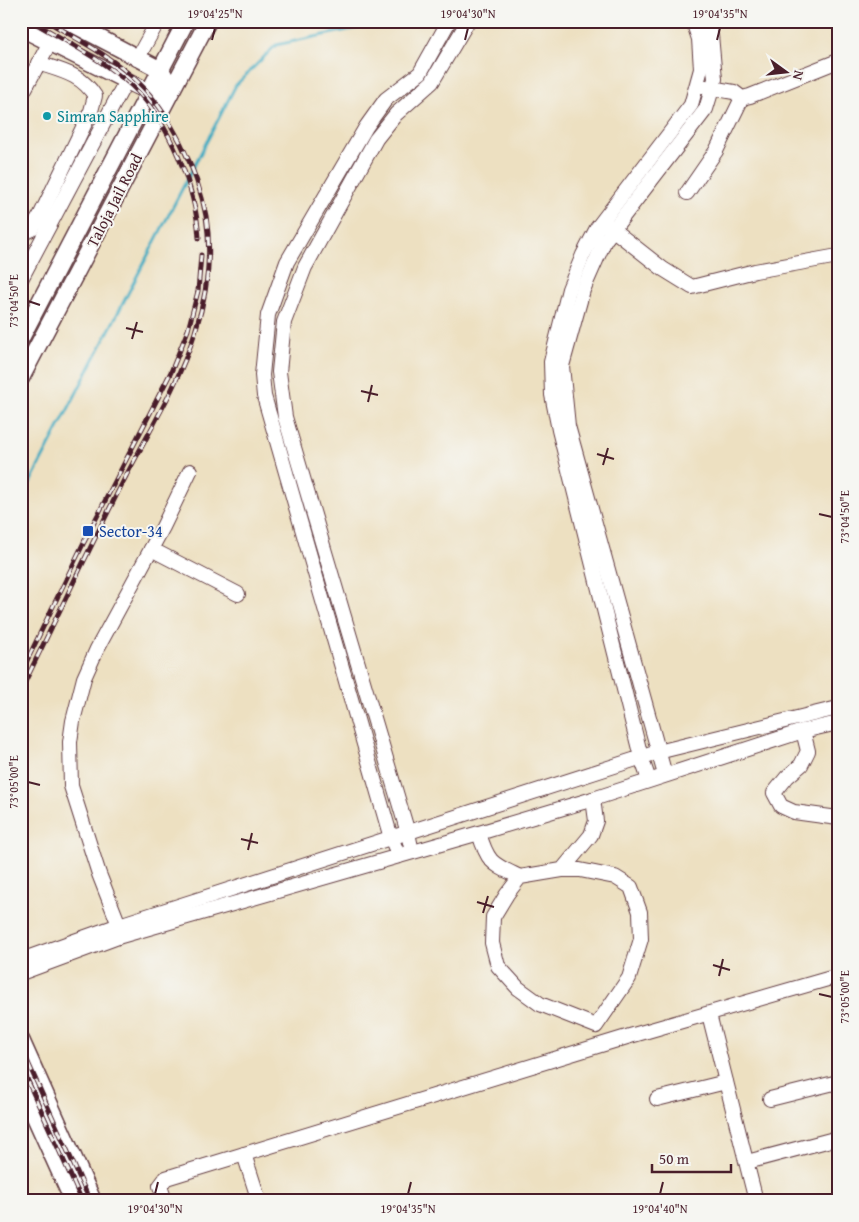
<svg xmlns="http://www.w3.org/2000/svg" width="859" height="1222" viewBox="0 0 859 1222" font-family="'Gentium Book Plus',serif">
<style>
.lines{fill:none;stroke-linecap:round;stroke-linejoin:round}
.stream{stroke:#42acc1;stroke-width:3}
.minor-casing{stroke:#623c42;stroke-width:16}
.major-casing{stroke:#623c42;stroke-width:19}
.minor{stroke:#fff;stroke-width:14}
.major{stroke:#fff;stroke-width:16}
.rail-casing{stroke:#4a1f2b;stroke-width:5}
.rail{stroke:#f6f6f2;stroke-width:3;stroke-dasharray:9;stroke-linecap:butt}
.ticks{fill:none;stroke:#4a1f2b;stroke-width:2}
.culture-dot{fill:#0f9aa8;stroke:#f6f6f2;stroke-width:2}
.transit-dot{fill:#1a4fb4;stroke:#f6f6f2;stroke-width:2}
.labels{text-anchor:middle;dominant-baseline:central;stroke-width:4;stroke-linejoin:round;paint-order:stroke}
.culture-label{font-size:16px;fill:#0d838f;stroke:#f6f6f2;text-anchor:start}
.street-label{font-size:16px;fill:#4a1f2b;stroke:#f6f6f2}
.transit-label{font-size:16px;fill:#164399;stroke:#f6f6f2;text-anchor:start}
.neatline{fill:none;stroke:#4a1f2b;stroke-width:2}
.ticks-label{font-size:12px;text-anchor:middle;fill:#4a1f2b}
</style>
<rect width="100%" height="100%" fill="#f6f6f2"/>
<filter id="ink" filterUnits="userSpaceOnUse"><feTurbulence type="fractalNoise" baseFrequency=".02" numOctaves="2"/><feDisplacementMap in="SourceGraphic" scale="10" xChannelSelector="R" yChannelSelector="G"/><feConvolveMatrix kernelMatrix="1 2 1 2 8 2 1 2 1" color-interpolation-filters="sRGB"/></filter>
<filter id="wash" filterUnits="userSpaceOnUse"><feTurbulence type="fractalNoise" baseFrequency=".0096" numOctaves="4" result="noise"/><feDisplacementMap in="SourceGraphic" scale="20" xChannelSelector="R" yChannelSelector="G"/><feGaussianBlur stdDeviation="1.12" result="paint"/><feColorMatrix in="noise" values="0 0 0 0 0 0 0 0 0 0 0 0 0 0 0 0 0 1.4 0 .05"/><feComposite in="paint" operator="in"/></filter>
<g filter="url(#wash)">
<rect width="100%" height="100%" fill="#ede0c1"/>
<g class="lines">
<polyline class="stream" points="21,500 236,85 276,45 391,21"/>
</g>
</g>
<g filter="url(#ink)">
<g class="lines">
<defs>
<g id="minor">
<polyline points="137,59 158,21"/>
<polyline points="705,87 734,92 742,98 750,96 838,61"/>
<polyline points="21,96 50,42"/>
<polyline points="687,193 716,151 742,98"/>
<polyline points="607,225 663,269 692,287 755,271 838,256"/>
<path d="M21 234 32 229 40 216 91 111 95 96C81 74 62 71 38 63"/>
<polyline points="21,279 126,81"/>
<polyline points="151,549 238,594"/>
<polyline points="803,731 808,751 801,765 787,777 774,793 781,806 794,812 838,818"/>
<polyline points="665,775 568,426 562,366 583,290 605,240 706,109 715,79 711,35 707,21"/>
<polyline points="649,780 641,757 559,430 552,395 551,362 569,289 583,255 597,228 691,105 701,69 699,39 693,21"/>
<path d="M479 833C488 864 493 864 520 877"/>
<polyline points="412,852 408,833 285,417 279,372 284,322 305,267 376,139 396,114 432,82 468,21"/>
<polyline points="399,856 391,838 264,396 262,375 268,315 287,262 366,127 386,99 420,73 449,21"/>
<polyline points="562,870 520,877 507,894 493,917 492,943 498,966 518,988 540,1004 596,1026 629,978 641,939 640,912 631,887 615,877 580,870 562,870 591,835 596,821 593,799"/>
<polyline points="120,932 119,925 99,874 71,786 70,742 73,721 84,678 97,649 163,527 190,471"/>
<polyline points="21,960 119,925 658,752 838,708"/>
<polyline points="21,973 121,936 479,833 593,799 803,731 838,723"/>
<polyline points="709,1014 756,1201"/>
<polyline points="657,1099 726,1082"/>
<polyline points="770,1099 838,1082"/>
<polyline points="244,1154 259,1201"/>
<polyline points="747,1162 838,1138"/>
<polyline points="165,1201 160,1186 166,1178 630,1036 838,976"/>
</g>
<g id="major">
<polyline points="67,21 161,70 166,79"/>
<polyline points="21,28 149,92 160,91"/>
<polyline points="21,338 186,21"/>
<polyline points="21,378 208,21"/>
<polyline points="21,1040 93,1201"/>
<polyline points="21,1086 73,1201"/>
</g>
</defs>
<use href="#minor" class="minor-casing"/>
<use href="#major" class="major-casing"/>
<use href="#minor" class="minor"/>
<use href="#major" class="major"/>
<defs>
<g id="rail">
<path d="M32 21C65 41 103 60 132 86 169 121 196 188 199 238"/>
<polyline points="21,673 84,542 171,372 188,330 198,291 201,255"/>
<path d="M21 690C56 619 90 547 126 476 150 430 180 381 195 332 207 295 212 254 206 216 198 171 170 113 138 82 112 57 77 39 47 21"/>
<polyline points="21,1047 90,1201"/>
<polyline points="21,1066 82,1201"/>
</g>
</defs>
<use href="#rail" class="rail-casing"/>
<use href="#rail" class="rail"/>
</g>
</g>
<path class="ticks" d="M212 40 215 28M465 40 468 28M717 40 720 28M28 301 40 305M126 328 143 332M132 339 137 322M361 391 378 395M368 402 372 385M597 454 614 459M603 465 608 448M819 514 832 517M28 782 40 785M241 839 258 843M248 850 252 833M477 902 494 907M483 913 488 896M713 965 730 970M719 976 723 959M819 994 832 997M155 1194 158 1182M408 1194 411 1182M660 1194 663 1182"/>
<circle class="culture-dot" cx="47" cy="116" r="5"/>
<rect class="transit-dot" x="82" y="525" width="12" height="12" rx="2.5"/>
<g class="labels">
<g class="culture-label">
<text x="57" y="116">Simran Sapphire</text>
</g>
<g class="street-label">
<text transform="translate(114 200) rotate(-63)">Taloja Jail Road</text>
</g>
<g class="transit-label">
<text x="99" y="531">Sector-34</text>
</g>
</g>
<rect width="859" height="1222" fill="none" stroke="#f6f6f2" stroke-width="55"/>
<g transform="translate(786 72) rotate(105)" stroke="#f6f6f2" stroke-width="4" paint-order="stroke">
<path d="M0-4L9 19L0 12L-9 19Z" fill="#4a1f2b"/>
<text y="-8" font-size="14" font-weight="bold" text-anchor="middle" fill="#4a1f2b">N</text>
</g>
<path d="M652 1164v8h79v-8" fill="none" stroke="#4a1f2b" stroke-width="2.5"/>
<text x="659" y="1164" font-size="15" fill="#4a1f2b" stroke="#f6f6f2" stroke-width="4" paint-order="stroke">50 m</text>
<rect x="28" y="28" width="804" height="1166" class="neatline"/>
<g class="ticks-label">
<text x="215" y="18">19°04'25"N</text>
<text x="468" y="18">19°04'30"N</text>
<text x="720" y="18">19°04'35"N</text>
<text transform="translate(14 301) rotate(-90)" y="4">73°04'50"E</text>
<text transform="translate(845 517) rotate(-90)" y="4">73°04'50"E</text>
<text transform="translate(14 782) rotate(-90)" y="4">73°05'00"E</text>
<text transform="translate(845 997) rotate(-90)" y="4">73°05'00"E</text>
<text x="155" y="1213">19°04'30"N</text>
<text x="408" y="1213">19°04'35"N</text>
<text x="660" y="1213">19°04'40"N</text>
</g>
</svg>
